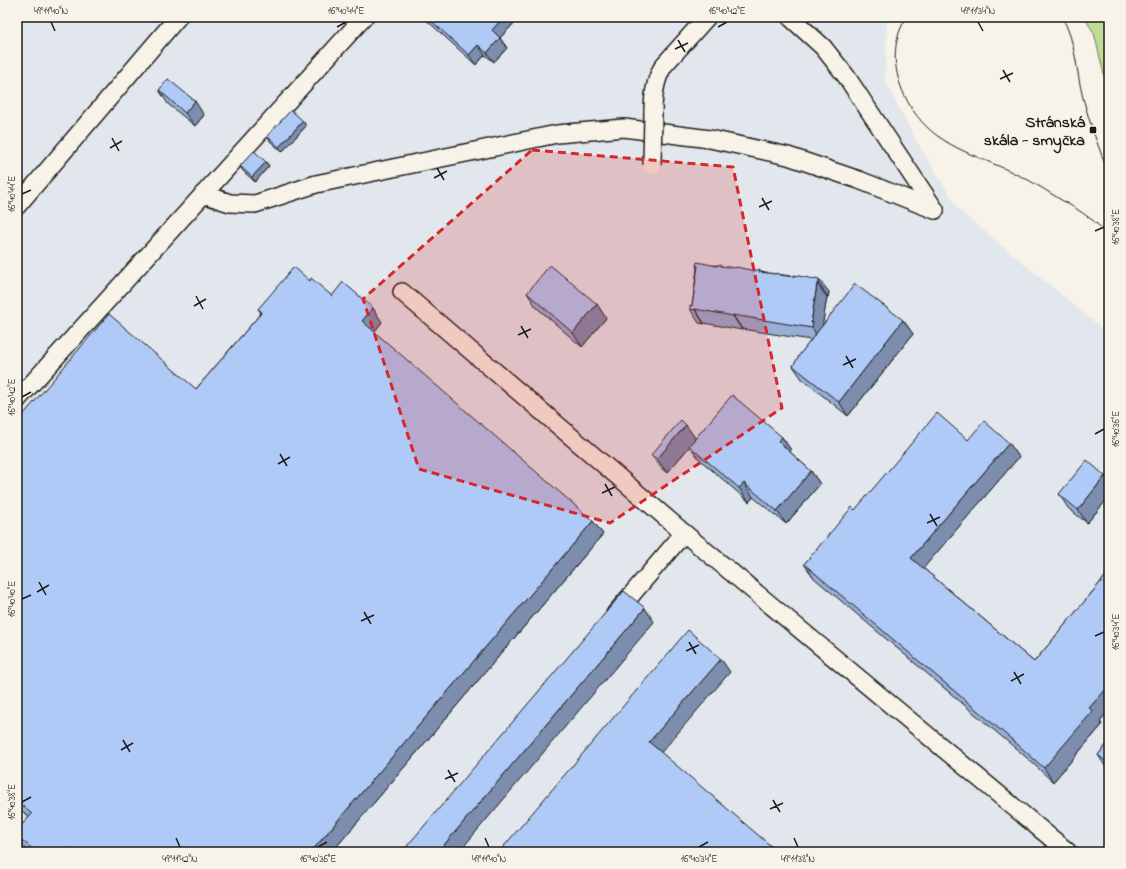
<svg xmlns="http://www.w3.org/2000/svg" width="1126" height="869" viewBox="0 0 1126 869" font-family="'Indie Flower',sans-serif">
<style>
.built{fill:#e2e7ed}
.green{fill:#bedc94;stroke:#6d7c58}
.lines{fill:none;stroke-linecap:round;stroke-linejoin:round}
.service-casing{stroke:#1c1c1c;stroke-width:20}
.service{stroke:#f7f3e8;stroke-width:17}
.tram{stroke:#1c1c1c;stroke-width:1}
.service-bridge-casing{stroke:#1c1c1c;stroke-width:20;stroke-linecap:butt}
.service-bridge{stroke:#f7f3e8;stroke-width:17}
.wall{fill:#97aed5;stroke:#1c1c1c}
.shaded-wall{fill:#7b8dae;stroke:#1c1c1c}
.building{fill:#b0caf8;stroke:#1c1c1c}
.marked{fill:#d62828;fill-opacity:0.2;stroke:#d62828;stroke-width:3;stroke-dasharray:8 5;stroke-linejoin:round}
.ticks{fill:none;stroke:#1c1c1c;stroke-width:1.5}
.poi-dot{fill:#1c1c1c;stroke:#f7f3e8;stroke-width:1.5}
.labels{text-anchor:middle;stroke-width:4;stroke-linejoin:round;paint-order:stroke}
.poi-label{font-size:16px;font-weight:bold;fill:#1c1c1c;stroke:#f7f3e8;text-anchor:end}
.neatline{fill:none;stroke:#1c1c1c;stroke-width:1.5}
.ticks-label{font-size:10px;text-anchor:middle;fill:#1c1c1c}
</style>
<rect width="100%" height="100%" fill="#f7f3e8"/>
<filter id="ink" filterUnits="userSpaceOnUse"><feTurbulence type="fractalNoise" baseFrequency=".025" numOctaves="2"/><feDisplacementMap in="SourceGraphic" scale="8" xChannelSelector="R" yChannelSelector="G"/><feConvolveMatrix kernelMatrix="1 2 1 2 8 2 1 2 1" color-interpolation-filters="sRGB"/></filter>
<g filter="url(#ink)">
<!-- built -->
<polygon class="built" points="17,17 892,17 887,23 885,81 916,140 959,210 1109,334 1109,852 17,852"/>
<!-- green -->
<polygon class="green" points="1084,17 1109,17 1109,95 1094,33"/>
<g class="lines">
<!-- service casing -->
<g class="service-casing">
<g id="service">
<polyline points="790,17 823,47 846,76 935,210"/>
<path d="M653,112C653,95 655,79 664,65L707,17"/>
<polyline points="203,194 230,203 255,204 316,184 557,134 624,128 710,139 788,156 859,180 935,210"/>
<polyline points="17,206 178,17"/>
<polyline points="402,292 684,533 1068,852"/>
<polyline points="17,400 364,17"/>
<polyline points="615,614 684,533"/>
</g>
</g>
<!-- service -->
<use href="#service" class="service"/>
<!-- tram -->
<g class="tram">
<path d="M907,17C880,56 903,112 939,137C961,153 993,162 1018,175C1034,182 1048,192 1063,201C1071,206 1081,211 1088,217C1096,222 1102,229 1109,235"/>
<path d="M1062,17C1076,41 1076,71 1083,98C1090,124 1099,149 1109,174"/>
</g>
<!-- service-bridge casing -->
<g class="service-bridge-casing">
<polyline id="service-bridge" points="652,165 653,112"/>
</g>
<!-- service-bridge -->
<use href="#service-bridge" class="service-bridge"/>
</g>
<!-- wall -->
<g class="wall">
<polygon points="423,17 516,17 518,19 500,38 507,48 494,62 485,55 476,65"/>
<polygon points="159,90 204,115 195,126 168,104"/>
<polygon points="303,121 306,126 282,152 270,141 267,136"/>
<polygon points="266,162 269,166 255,182 243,171 240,166"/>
<polygon points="721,265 722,267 814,279 829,292 828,297 827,297 822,325 903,320 913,334 848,416 802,379 793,366 811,340 742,329 742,330 704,323 704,324 699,323 690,309 692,306 697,268 696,266"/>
<polygon points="310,281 332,296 382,322 374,332 603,534 332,852 29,852 23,847 17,838 17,830 29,817 17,807 17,422 196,389 261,313 258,309"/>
<polygon points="527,293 606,318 582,347 536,307"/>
<polygon points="782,437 791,450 790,452 811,471 820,484 786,524 753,497 749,502 699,459 690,446 667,473 661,468 651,455 696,438"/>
<polygon points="1009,443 1019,457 923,568 1034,662 1109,572 1109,710 1100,721 1102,725 1053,782 1027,758 814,578 804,564 855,510"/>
<polygon points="1105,476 1109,481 1109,497 1087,523 1068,508 1059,494"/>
<polygon points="1109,742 1109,770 1107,769 1098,755"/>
</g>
<!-- shaded-wall -->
<g class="shaded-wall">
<polygon points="504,17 516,17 518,19 498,40 492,30"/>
<polygon points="500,38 507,48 494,62 487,53"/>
<polygon points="478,45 485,55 476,65 469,55"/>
<polygon points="195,101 204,115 195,126 185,113"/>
<polygon points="303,121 306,126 282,152 279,147"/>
<polygon points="266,162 269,166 255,182 252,177"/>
<polygon points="819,279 829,292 828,297 819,284"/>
<polygon points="817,284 827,297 821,335 822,342 812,328 811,323"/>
<polygon points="597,304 606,318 582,347 573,333"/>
<polygon points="373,308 382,322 372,335 362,321"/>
<polygon points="695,309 704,323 704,324 695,310"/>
<polygon points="733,315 742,329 742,330 733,316"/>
<polygon points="903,320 913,334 848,416 839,402"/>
<polygon points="686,425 696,439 667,473 657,459"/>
<polygon points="782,437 791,450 787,455 778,441"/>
<polygon points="1009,443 1019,457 921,571 911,558"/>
<polygon points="811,471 820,484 786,524 777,511"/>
<polygon points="1105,476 1109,481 1109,497 1087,523 1078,510"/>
<polygon points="744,483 753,497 749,502 739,488"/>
<polygon points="593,521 603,534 332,852 311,852"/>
<polygon points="645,608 654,622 459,852 438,852"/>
<polygon points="721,659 730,672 659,755 649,742"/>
<polygon points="1109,686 1109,710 1100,721 1102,725 1053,782 1044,768 1089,708"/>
<polygon points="71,848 74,852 67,852"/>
</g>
<!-- building -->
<g class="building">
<polygon points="427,17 504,17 492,30 500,38 487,53 478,45 469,55"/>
<polygon points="168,79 195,101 185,113 159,90"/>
<polygon points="291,110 303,121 279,147 267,136"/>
<polygon points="254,151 266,162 252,177 240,166"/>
<polygon points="697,262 717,266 717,265 721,265 721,266 735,268 736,267 755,271 755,270 760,270 759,272 776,274 776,273 780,275 794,277 794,275 814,279 815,278 819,279 819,284 817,284 811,323 813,323 812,328 733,315 733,316 695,309 695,310 690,309 690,305 692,306 698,266 696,266"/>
<polygon points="550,265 597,304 573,333 527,293"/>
<polygon points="294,267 310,281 311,278 332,296 343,282 373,308 362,321 593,521 311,852 76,852 71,848 67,852 36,852 17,836 17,830 32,814 17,801 17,422 109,314 196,389 262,312 258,309"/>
<polygon points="855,284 903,320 839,402 793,366 800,354"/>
<polygon points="732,395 782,437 778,441 811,471 777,511 744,483 739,488 689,446"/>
<polygon points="937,413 968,440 984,421 1009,443 911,558 1034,662 1109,572 1109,686 1089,708 1093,711 1044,768 1017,744 804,564 852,507 855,510"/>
<polygon points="681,420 686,425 657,459 651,455"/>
<polygon points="1087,460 1105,476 1078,510 1059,494"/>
<polygon points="624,591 645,608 438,852 402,852"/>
<polygon points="688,630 721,659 649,742 778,852 499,852"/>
<polygon points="1109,742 1109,764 1098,755"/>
</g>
</g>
<!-- marked area -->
<path class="marked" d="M532,150L733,167L782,408L610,523L419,469L363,299Z"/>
<!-- ticks -->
<path class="ticks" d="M51,22L55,31M978,22L983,31M337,27L346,22M718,27L727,22M678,40L685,52M675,49L688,43M1003,70L1010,82M1000,79L1013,73M112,138L119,151M110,148L122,141M437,168L444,180M434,178L447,171M22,194L31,190M762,198L769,210M759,207L772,201M1095,231L1104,227M196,296L203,309M194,306L206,299M521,326L528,338M518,335L531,329M846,356L853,368M843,365L856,359M22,397L31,392M1095,434L1104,429M280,454L287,466M278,464L290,457M605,484L612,496M602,493L615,487M930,514L937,526M927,523L940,517M39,582L46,595M37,592L49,585M22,599L31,595M364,612L371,624M361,621L374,615M1095,636L1104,632M689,642L696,654M686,651L699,645M1014,672L1021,684M1011,681L1024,674M123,740L130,752M121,750L133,743M448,770L455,782M445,779L458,773M773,800L780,812M22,802L31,797M770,809L783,803M176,838L180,847M485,838L489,847M794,838L798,847M318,847L327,842M699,847L708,842"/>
<!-- markers -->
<rect class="poi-dot" x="1089" y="126" width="8" height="8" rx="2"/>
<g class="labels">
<!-- poi labels -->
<g class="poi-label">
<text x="1085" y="127">Stránská<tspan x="1085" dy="18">skála - smyčka</tspan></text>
</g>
</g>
<!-- margin -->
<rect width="1126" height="869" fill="none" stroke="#f7f3e8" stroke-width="44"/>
<rect x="22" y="22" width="1082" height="825" class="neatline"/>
<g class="ticks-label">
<text x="51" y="14">49°11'40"N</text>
<text x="346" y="14">16°40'44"E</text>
<text x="727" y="14">16°40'42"E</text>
<text x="978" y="14">49°11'34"N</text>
<text transform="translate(11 194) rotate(-90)" y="4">16°40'44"E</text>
<text transform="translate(1115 227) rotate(-90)" y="4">16°40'38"E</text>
<text transform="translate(11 397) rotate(-90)" y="4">16°40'42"E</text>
<text transform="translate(1115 429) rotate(-90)" y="4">16°40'36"E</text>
<text transform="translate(11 599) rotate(-90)" y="4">16°40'40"E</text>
<text transform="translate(1115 632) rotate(-90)" y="4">16°40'34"E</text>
<text transform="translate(11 802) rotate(-90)" y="4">16°40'38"E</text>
<text x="180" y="862">49°11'42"N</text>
<text x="318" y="862">16°40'36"E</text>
<text x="489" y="862">49°11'40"N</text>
<text x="699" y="862">16°40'34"E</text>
<text x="798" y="862">49°11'38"N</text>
</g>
</svg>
